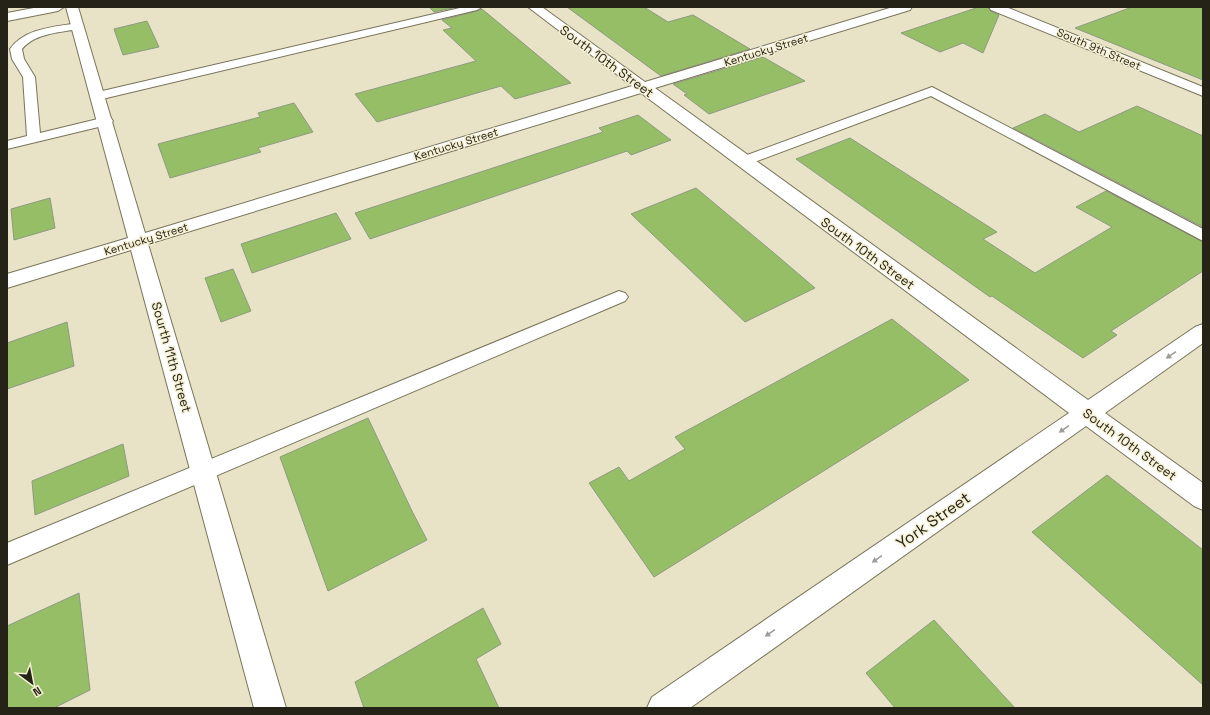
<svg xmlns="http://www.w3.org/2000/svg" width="1210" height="715" viewBox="0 0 1210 715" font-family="'Space Grotesk',sans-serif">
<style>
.building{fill:#96be66;stroke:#8e9a82}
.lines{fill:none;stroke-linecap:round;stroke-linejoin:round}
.lane-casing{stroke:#78745a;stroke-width:2}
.street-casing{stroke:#78745a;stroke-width:2}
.secondary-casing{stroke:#78745a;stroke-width:2}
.lane{fill:#fff;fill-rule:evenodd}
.street{fill:#fff;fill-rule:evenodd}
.secondary{fill:#fff;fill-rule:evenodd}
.oneway{fill:#9d9c97}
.labels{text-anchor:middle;stroke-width:3;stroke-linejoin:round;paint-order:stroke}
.far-street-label{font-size:11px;fill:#252318;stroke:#f5f0d3}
.street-label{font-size:13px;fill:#252318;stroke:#f5f0d3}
.near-street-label{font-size:16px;fill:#252318;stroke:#f5f0d3}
</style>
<rect width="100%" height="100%" fill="#e8e3c6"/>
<!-- building -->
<g class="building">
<polygon points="429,7 457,7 434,12"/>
<polygon points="567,7 644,7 668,22 693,15 750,49 661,76"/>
<polygon points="979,7 988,7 990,11 999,15 983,53 963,43 940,52 901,33"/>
<polygon points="1132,7 1203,7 1203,80 1075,28"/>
<polygon points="482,9 571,83 515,99 501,86 377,122 355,94 476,61 443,30 452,28 442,20 477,11"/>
<polygon points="147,21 159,47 123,55 114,29"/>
<polygon points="763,57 805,81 709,114 684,95 687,94 673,84"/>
<polygon points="294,103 313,132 258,148 261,152 170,178 158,144 260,117 258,113"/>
<polygon points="1137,106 1203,136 1203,227 1013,128 1045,114 1079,132"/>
<polygon points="638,115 671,140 631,155 627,151 370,239 355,213 603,132 599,128"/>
<polygon points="850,138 997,232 983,239 1035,273 1112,227 1076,207 1106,191 1203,242 1203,271 1111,331 1117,335 1083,358 992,296 990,297 796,159"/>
<polygon points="696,188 774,253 815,288 745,322 631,214"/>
<polygon points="50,198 55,228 14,240 11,209"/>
<polygon points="336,213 351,239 252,273 241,244"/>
<polygon points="233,269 251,311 221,322 205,278"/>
<polygon points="892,319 969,380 654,577 589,483 619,467 629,481 685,449 675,437"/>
<polygon points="67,322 74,366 7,389 7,343"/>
<polygon points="368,418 412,511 427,540 328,591 280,457"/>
<polygon points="123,444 129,476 35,515 32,481"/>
<polygon points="1107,475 1203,550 1203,685 1032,532"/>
<polygon points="79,593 90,690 54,708 7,708 7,626"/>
<polygon points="483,608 501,644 476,659 499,708 364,708 355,682"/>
<polygon points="934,620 1015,708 895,708 866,673"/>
</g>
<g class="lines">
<!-- lane casing -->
<g class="lane-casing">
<g id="lane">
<polygon points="464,7 482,7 477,10 98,100 92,96 98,92"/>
<path d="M78,23L82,24L83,26L82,28C62,33 36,32 22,49L24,59L35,77L40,133L106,117L111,118L113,121L111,124L7,149V141L27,136L23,77L12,59L10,49C25,28 54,27 78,23Z"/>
<polygon points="932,87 1203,229 1203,241 931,96 749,164 739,164 737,161 739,158"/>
<polygon points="619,291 625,293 628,297 625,301 7,565 7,543"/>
</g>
</g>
<!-- street casing -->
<g class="street-casing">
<g id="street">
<polygon points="66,7 78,7 145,233 632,86 528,7 542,7 645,82 893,7 912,7 910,10 655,88 1088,400 1195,327 1203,324 1203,343 1105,413 1203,483 1203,510 1194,506 1086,426 690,708 647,708 652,697 1069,413 641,93 148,244 286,708 254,708 131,250 7,288 7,274 128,238"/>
<polygon points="989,7 1006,7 1203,87 1203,96 991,10"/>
</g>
</g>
<!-- secondary casing -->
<g class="secondary-casing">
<polygon id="secondary" points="39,7 64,7 58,11 7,21 7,13"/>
</g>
<!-- lane -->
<use href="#lane" class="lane"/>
<!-- street -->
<use href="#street" class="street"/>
<!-- secondary -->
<use href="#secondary" class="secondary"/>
</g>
<!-- one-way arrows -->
<defs><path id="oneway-solid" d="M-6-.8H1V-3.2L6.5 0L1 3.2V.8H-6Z"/></defs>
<g class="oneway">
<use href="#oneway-solid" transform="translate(1171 355) rotate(145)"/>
<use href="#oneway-solid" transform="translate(1064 429) rotate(145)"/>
<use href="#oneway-solid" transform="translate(877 559) rotate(145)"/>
<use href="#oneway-solid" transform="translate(770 633) rotate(145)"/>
</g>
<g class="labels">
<!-- far-street labels -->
<g class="far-street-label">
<text transform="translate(1099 49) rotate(23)" y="4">South 9th Street</text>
<text transform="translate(766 50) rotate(-17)" y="4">Kentucky Street</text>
<text transform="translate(456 144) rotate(-17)" y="4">Kentucky Street</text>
<text transform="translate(146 239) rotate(-17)" y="4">Kentucky Street</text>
</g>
<!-- street labels -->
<g class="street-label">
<text transform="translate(607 61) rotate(36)" y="5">South 10th Street</text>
<text transform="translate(868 253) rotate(36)" y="5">South 10th Street</text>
<text transform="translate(172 357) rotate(74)" y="5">Sourth 11th Street</text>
<text transform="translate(1130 444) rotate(36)" y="5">South 10th Street</text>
</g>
<!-- near-street labels -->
<g class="near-street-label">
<text transform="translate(933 520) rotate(-35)" y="6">York Street</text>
</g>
</g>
<!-- border -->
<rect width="1210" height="715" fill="none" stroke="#252318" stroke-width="16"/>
<!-- north arrow -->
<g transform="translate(32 683) rotate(148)" stroke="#f5f0d3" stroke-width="3" paint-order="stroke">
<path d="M0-3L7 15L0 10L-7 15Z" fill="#252318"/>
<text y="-6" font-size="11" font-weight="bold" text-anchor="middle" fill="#252318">N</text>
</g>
</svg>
